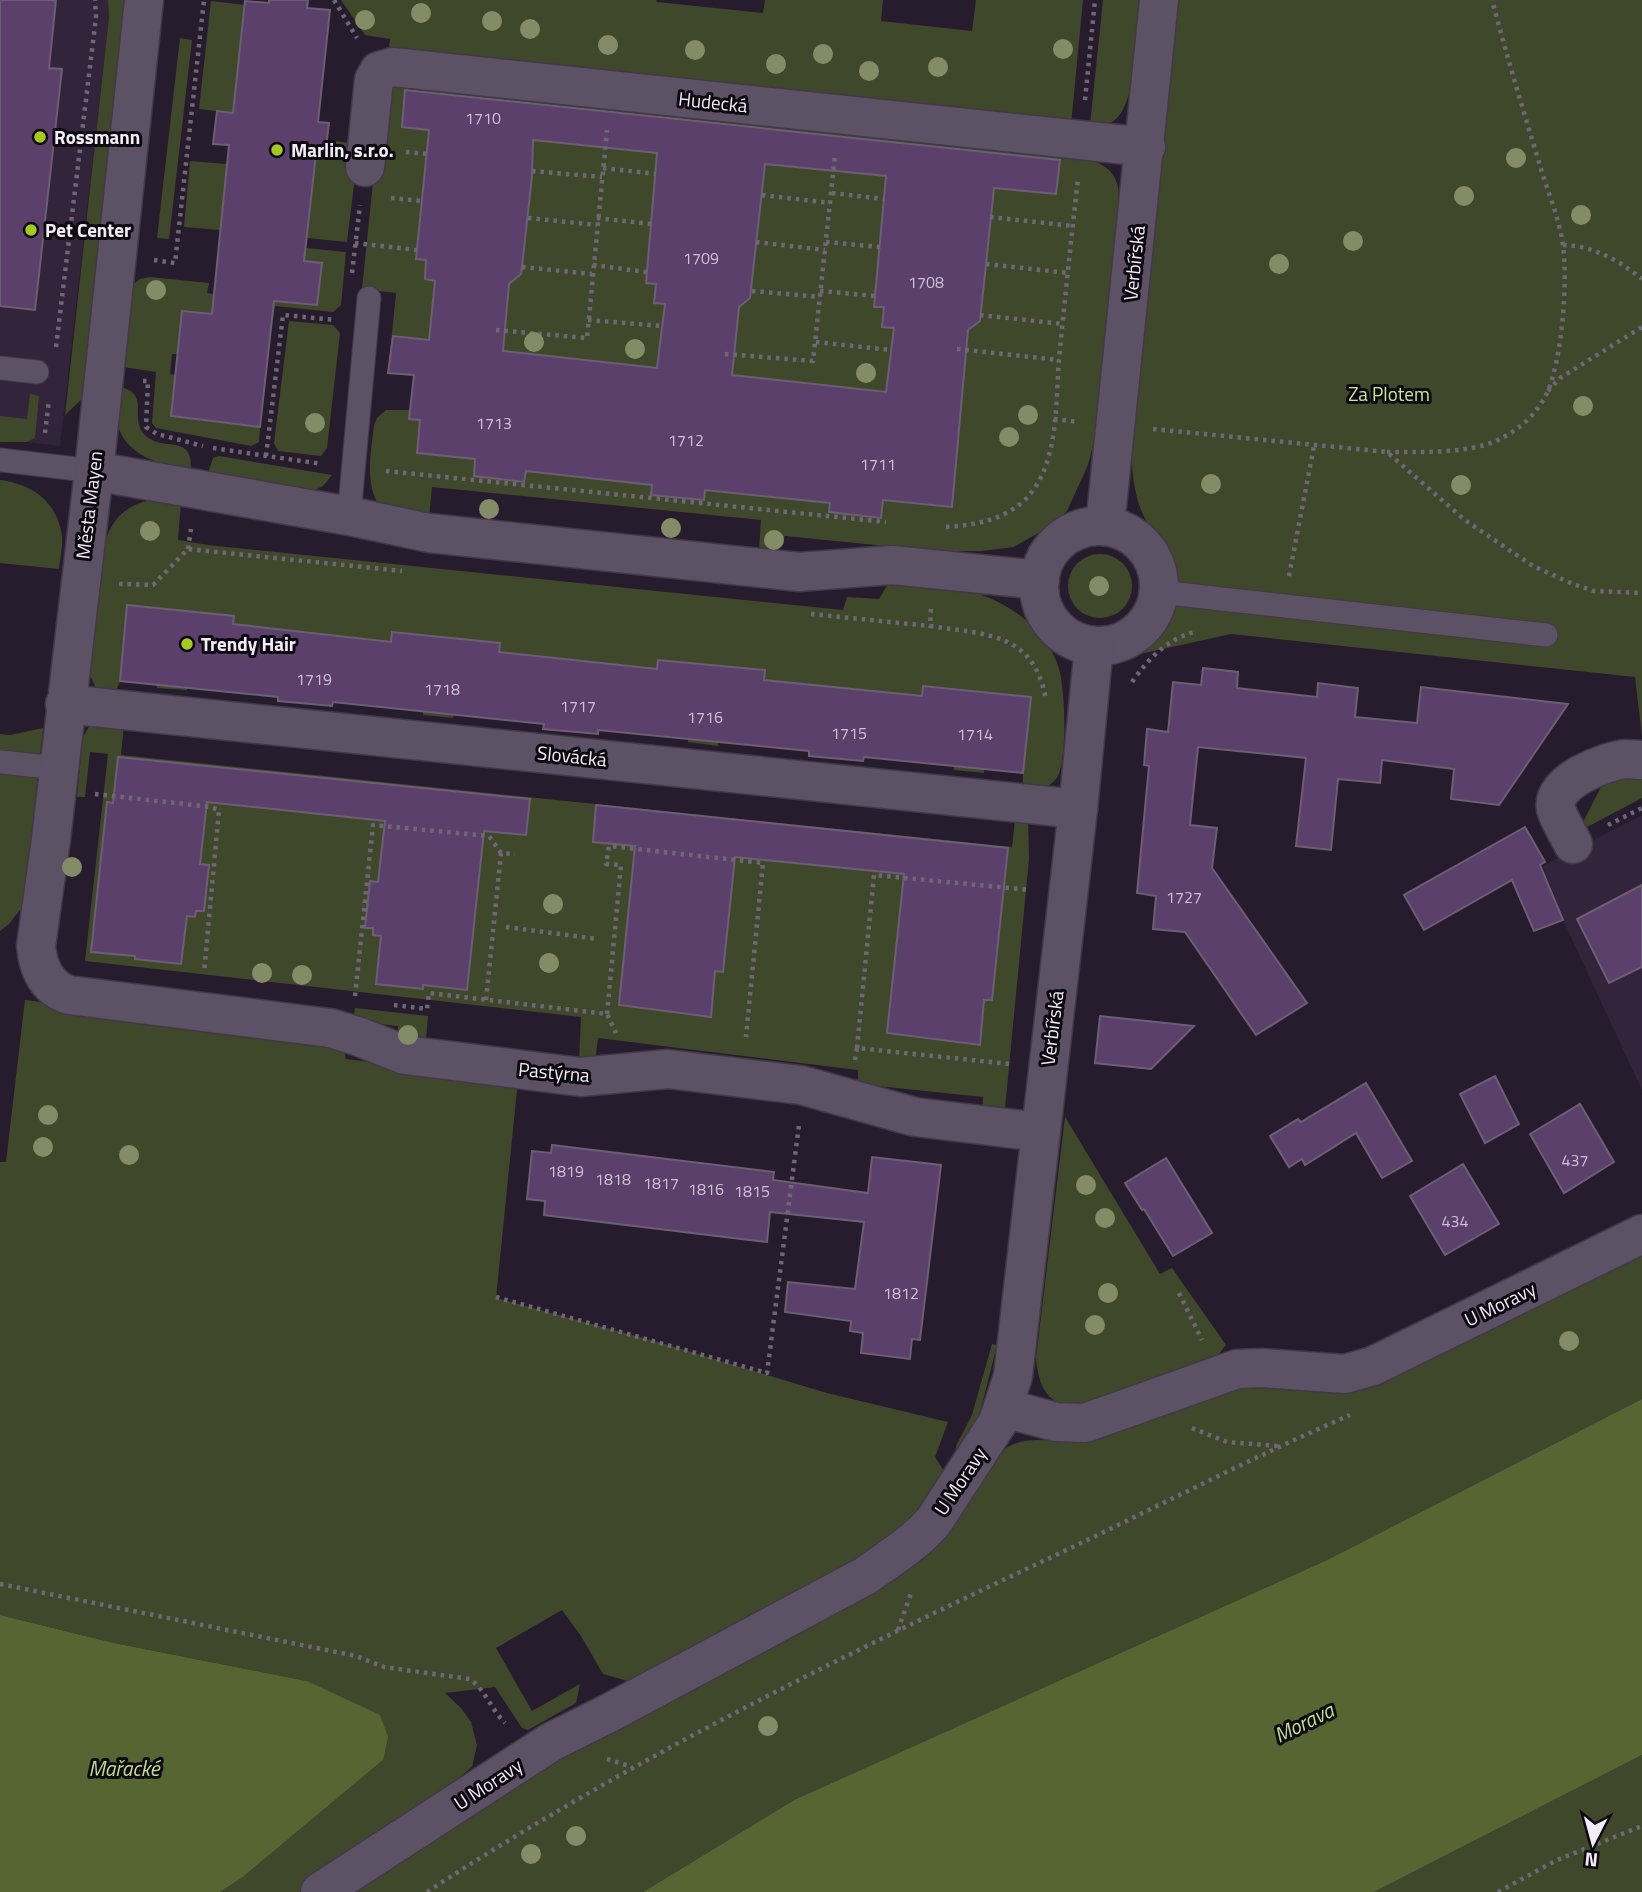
<svg xmlns="http://www.w3.org/2000/svg" width="1642" height="1892" viewBox="0 0 1642 1892" font-family="'Titillium Web',sans-serif">
<style>
.built{fill:#32243b}
.green{fill:#40482b}
.water{fill:#576533}
.building{fill:#5a406a;stroke:#6c5f74;stroke-width:2;fill-rule:evenodd}
.lines{fill:none;stroke-linecap:round;stroke-linejoin:round}
.service-casing{stroke:#423947;stroke-width:25}
.minor-casing{stroke:#423947;stroke-width:41}
.path{stroke:#706776;stroke-width:4.5;stroke-dasharray:3.5 5;stroke-linecap:butt}
.service{stroke:#5d5165;stroke-width:23}
.minor{stroke:#5d5165;stroke-width:38}
.tree{fill:#838b67}
.poi-dot{fill:#a5c823;stroke:#0d0910;stroke-width:2.5}
.labels{text-anchor:middle;stroke-width:6;stroke-linejoin:round;paint-order:stroke}
.number-label{font-size:16px;fill:#cec2d5}
.street-label{font-size:19px;fill:#f4edf9;stroke:#0d0910}
.poi-label{font-size:19px;font-weight:bold;fill:#f4edf9;stroke:#0d0910;text-anchor:start}
.park-label{font-size:19px;fill:#cee596;stroke:#0d0910}
.water-label{font-size:21px;font-style:italic;fill:#c6dd8f;stroke:#0d0910}
</style>
<rect width="100%" height="100%" fill="#271c2d"/>
<!-- built -->
<g class="built">
<polygon points="0,0 111,0 60,446 0,439"/>
<polygon points="1642,815 1642,1090 1563,920 1543,866"/>
</g>
<!-- green -->
<g class="green">
<polygon points="108,0 125,0 83,398 65,415 109,17"/>
<path d="M341,0H656L657,2L763,13L765,0H883L881,21L972,31L976,0H1083L1068,156C1094,160 1118,164 1119,196L1094,441L1088,465L1067,511L1047,528L1014,547L981,551H937L785,536L776,552L759,550L761,520L432,487L429,518L380,507C364,482 371,453 374,425L377,418L386,410H410L414,376L388,373L396,293L362,289L378,134L390,39L365,35Z"/>
<path d="M1103,0H1140C1137,29 1138,107 1112,122C1106,126 1097,125 1090,125Z"/>
<path d="M1178,0H1642V736L1635,677L1231,634L1140,654C1164,626 1186,590 1166,552C1158,537 1147,525 1141,510C1133,489 1132,468 1131,446Z"/>
<polygon points="211,1 245,5 233,113 199,109"/>
<polygon points="180,38 192,40 169,239 157,238"/>
<polygon points="334,141 359,144 347,242 307,238 316,154 333,156"/>
<polygon points="190,161 227,164 220,230 184,227"/>
<polygon points="306,248 346,252 341,305 333,312 275,306 273,320 182,311 177,354 172,354 170,374 176,375 171,416 260,427 259,442 251,446 156,428 152,423 156,372 123,367 131,286 140,279 150,277 209,283 207,293 214,294 317,305 322,263 304,261"/>
<polygon points="289,321 333,325 340,333 327,448 321,456 278,451 274,443"/>
<path d="M119,387C152,393 128,418 145,435C163,453 193,432 191,470C162,465 122,456 117,420C116,409 118,397 119,387Z"/>
<polygon points="30,394 39,396 35,438 26,442 0,442 0,416 27,419"/>
<polygon points="219,456 332,475 323,486 312,491 208,473 213,458"/>
<path d="M0,480C32,484 57,501 62,536C63,546 60,559 59,569L0,563Z"/>
<path d="M156,499L181,502L178,540L208,545L843,610L847,597L879,599L888,584C905,579 924,584 942,586C977,590 1013,604 1037,631C1047,642 1057,658 1060,673C1065,692 1068,764 1056,779C1048,789 1038,788 1027,789L1023,784V773L984,769V773L954,770V766L915,762L916,757L864,752L863,761L809,756L810,747L718,742V746L688,742V739L650,735L599,725L598,734L543,729L544,719L454,714L453,718L423,715V711L333,697L332,706L278,701L279,692L187,687V690L157,688V685L120,681L115,693L96,688L89,673L101,551C112,520 122,505 156,499Z"/>
<circle cx="1100" cy="586" r="32"/>
<polygon points="104,723 124,725 121,755 1012,847 1015,820 1028,817 1029,859 1004,1119 982,1116 983,1097 858,1084 858,1070 598,1038 595,1063 579,1062 581,1017 85,961 108,754 90,752 85,797 77,797 83,737 89,727"/>
<polygon points="43,728 24,905 9,924 0,931 0,734 10,735"/>
<polygon points="1620,776 1642,779 1642,798 1587,827 1583,822 1601,787"/>
<polygon points="25,1000 327,1037 343,1044 346,1059 518,1080 496,1298 658,1342 827,1393 948,1422 935,1457 945,1473 905,1529 808,1593 759,1610 694,1645 642,1681 628,1681 603,1674 581,1636 562,1610 496,1648 532,1711 580,1684 576,1703 528,1730 522,1728 495,1687 445,1693 461,1708 471,1722 477,1745 472,1767 403,1824 301,1892 220,1892 243,1877 383,1760 307,1681 114,1643 0,1615 0,1162 6,1162"/>
<polygon points="355,1008 428,1016 426,1040 398,1035 398,1026 353,1021"/>
<path d="M1065,1117L1160,1274L1172,1268L1226,1345L1218,1355L1205,1361C1183,1370 1161,1378 1139,1387C1095,1404 1041,1429 1036,1358Z"/>
<path d="M1642,1245V1399L1327,1560L794,1800L643,1892H335L494,1793L911,1563L1005,1449C1031,1431 1059,1447 1087,1440L1224,1387L1319,1382Z"/>
<polygon points="992,1344 997,1345 979,1416 956,1453 956,1446 972,1415"/>
<polygon points="1642,1755 1642,1892 1374,1892"/>
</g>
<!-- water -->
<g class="water">
<polygon points="1642,1399 1642,1755 1374,1892 643,1892 794,1800 1327,1560"/>
<polygon points="0,1615 114,1643 307,1681 380,1715 388,1737 383,1760 243,1877 220,1892 0,1892"/>
</g>
<!-- building -->
<g class="building">
<polygon points="0,0 56,0 49,68 62,69 35,310 0,306"/>
<polygon points="269,0 308,0 307,8 330,10 318,122 329,123 325,155 316,154 304,261 322,263 317,305 274,301 260,427 171,416 182,311 212,314 229,145 213,144 217,111 233,113 245,1 269,3"/>
<path d="M405,90L1060,160L1056,194L994,188L980,321L968,330L952,507L883,500L881,518L829,512L830,503L705,490L704,500L651,495L652,485L526,471L524,482L474,476L475,459L417,453L420,420L409,419L414,375L388,373L393,336L429,340L435,281L425,279L426,260L416,259L429,130L402,127ZM533,140L657,153L646,283L656,284L654,303L665,304L657,368L503,351L509,284L521,274L522,267L532,176ZM765,164L886,176L874,307H884L882,327L894,328L886,392L732,375L739,307L750,298Z"/>
<polygon points="127,605 234,616 233,624 391,642 392,632 500,643 499,652 657,669 658,660 765,670 764,680 922,696 923,686 1031,697 1023,773 864,757 863,761 809,756 809,751 598,730 598,734 543,729 544,724 333,702 332,706 278,701 278,697 120,681"/>
<polygon points="1203,668 1238,672 1237,688 1317,697 1318,683 1358,688 1355,717 1417,723 1421,687 1568,704 1499,805 1451,799 1454,769 1382,760 1380,783 1338,779 1331,850 1296,846 1306,758 1198,747 1190,825 1217,828 1212,868 1307,1003 1256,1035 1185,932 1153,929 1156,896 1137,893 1149,766 1144,765 1147,729 1168,732 1173,682 1201,685"/>
<polygon points="118,757 530,799 526,835 484,831 467,990 423,985 423,989 376,984 381,936 373,935 373,928 365,928 370,881 378,882 385,821 207,802 200,864 209,865 204,911 196,911 195,917 187,916 181,964 135,959 135,956 91,952 107,802 113,803"/>
<polygon points="596,805 1008,848 992,1000 984,1000 980,1045 887,1033 904,874 735,857 723,972 715,971 711,1017 619,1005 635,846 593,842"/>
<polygon points="1525,827 1545,862 1540,865 1563,920 1534,931 1512,880 1424,930 1404,895"/>
<polygon points="1642,885 1642,967 1609,983 1577,919"/>
<polygon points="1100,1016 1194,1026 1151,1069 1095,1063"/>
<polygon points="1495,1076 1519,1124 1485,1143 1460,1094"/>
<polygon points="1366,1083 1412,1161 1382,1178 1356,1133 1305,1165 1302,1159 1289,1167 1270,1136 1298,1119 1301,1122"/>
<polygon points="1580,1104 1614,1162 1564,1193 1530,1134"/>
<polygon points="552,1145 774,1172 773,1180 868,1193 872,1157 941,1165 920,1340 912,1339 910,1359 861,1353 863,1333 850,1331 851,1321 785,1312 788,1282 855,1289 864,1222 770,1212 767,1242 544,1215 545,1201 527,1199 532,1151 551,1153"/>
<polygon points="1166,1158 1212,1233 1173,1256 1144,1209 1142,1210 1125,1183"/>
<polygon points="1463,1164 1499,1224 1445,1255 1410,1196"/>
</g>
<g class="lines">
<!-- service casing -->
<g class="service-casing">
<g id="service">
<polyline points="0,368 37,372"/>
<polyline points="0,460 94,471"/>
<polyline points="349,516 369,298"/>
<polyline points="1159,592 1546,635"/>
<polyline points="0,762 59,768"/>
</g>
</g>
<!-- minor casing -->
<g class="minor-casing">
<g id="minor">
<path d="M144,0L94,471L51,839L36,946C38,969 47,988 69,995L330,1028L357,1036L405,1055L580,1077L668,1069L801,1085L915,1117L1040,1132"/>
<polyline points="365,167 374,80 379,71 393,67 1146,147"/>
<polyline points="94,471 349,516 429,533 799,572 892,565 1040,580"/>
<polyline points="1105,526 1159,0"/>
<circle cx="1099" cy="586" r="60"/>
<polyline points="65,704 1078,809"/>
<path d="M1573,844C1568,833 1559,820 1556,809C1550,782 1605,761 1626,759C1631,759 1637,760 1642,760"/>
<polyline points="1004,1408 1056,1422 1085,1423 1237,1369 1262,1368 1345,1374 1373,1366 1642,1234"/>
<path d="M320,1892L551,1742L611,1712L865,1576C889,1559 915,1543 934,1521L998,1422L1013,1376L1078,809L1094,646"/>
</g>
</g>
<!-- path -->
<g class="path">
<polyline points="334,0 357,38"/>
<polyline points="1085,100 1095,0"/>
<polyline points="406,152 427,154"/>
<polyline points="603,168 656,174"/>
<polyline points="532,171 602,177"/>
<polyline points="832,193 884,199"/>
<polyline points="762,195 830,203"/>
<polyline points="391,198 422,201"/>
<polyline points="990,217 1073,226"/>
<polyline points="528,218 597,225"/>
<polyline points="597,218 651,224"/>
<polyline points="756,242 825,250"/>
<polyline points="826,242 880,247"/>
<polyline points="355,243 417,250"/>
<path d="M1563,245C1594,246 1618,260 1642,279"/>
<polyline points="154,260 175,263 204,0"/>
<polyline points="986,264 1068,273"/>
<polyline points="593,265 646,272"/>
<polyline points="522,267 592,274"/>
<polyline points="352,273 360,205"/>
<polyline points="752,291 820,297"/>
<polyline points="820,291 875,296"/>
<polyline points="980,315 1063,324"/>
<polyline points="588,320 662,326"/>
<polyline points="496,330 587,338 607,130"/>
<polyline points="816,342 891,350"/>
<polyline points="56,347 96,17 95,0"/>
<polyline points="957,349 1059,360"/>
<polyline points="725,354 813,361 835,155"/>
<polyline points="143,381 148,381 146,427 157,434 203,446"/>
<polyline points="1548,391 1560,378 1642,327"/>
<polyline points="1054,419 1078,422"/>
<polyline points="1153,429 1387,452 1466,521 1533,566 1573,584 1594,591 1642,593"/>
<polyline points="45,433 49,400"/>
<polyline points="213,448 322,464"/>
<path d="M1387,452C1420,452 1468,454 1498,440C1519,430 1537,414 1547,393C1562,360 1568,281 1563,246C1560,220 1548,193 1541,169C1524,113 1507,57 1492,0"/>
<polyline points="266,456 283,315 336,320"/>
<polyline points="386,471 886,522"/>
<path d="M946,527C984,525 1022,515 1040,479C1058,444 1056,397 1059,359C1065,299 1071,239 1078,179"/>
<polyline points="188,549 191,529"/>
<polyline points="1289,576 1314,446"/>
<polyline points="119,584 153,585 188,549 402,571"/>
<path d="M931,609L930,626C987,635 1034,632 1046,700"/>
<polyline points="811,614 930,626"/>
<path d="M1132,682C1150,657 1167,639 1197,631"/>
<polyline points="95,794 211,807 219,810 204,973"/>
<polyline points="1608,825 1642,808"/>
<polyline points="506,927 598,939"/>
<polyline points="355,996 373,825 489,836 501,853"/>
<polyline points="486,1000 501,853 515,854"/>
<polyline points="394,1005 427,1009 429,993 607,1014 616,1033"/>
<polyline points="607,1014 621,865 606,864 609,846 763,863 746,1037"/>
<polyline points="857,1048 874,875 1030,890"/>
<polyline points="855,1060 857,1048 1010,1064"/>
<polyline points="1179,1293 1202,1340"/>
<polyline points="496,1297 767,1373 799,1125"/>
<polyline points="1192,1428 1227,1442 1279,1446"/>
<path d="M0,1584L356,1656L384,1667L470,1679C486,1691 491,1709 505,1723"/>
<polyline points="898,1630 911,1593"/>
<polyline points="607,1759 632,1767"/>
<path d="M427,1892C627,1761 842,1656 1058,1554C1155,1508 1251,1458 1350,1415"/>
<polyline points="1498,1892 1557,1860 1642,1826"/>
</g>
<!-- service -->
<use href="#service" class="service"/>
<!-- minor -->
<use href="#minor" class="minor"/>
</g>
<!-- trees -->
<g class="tree">
<circle cx="421" cy="13" r="10"/>
<circle cx="365" cy="20" r="10"/>
<circle cx="492" cy="21" r="10"/>
<circle cx="530" cy="29" r="10"/>
<circle cx="608" cy="45" r="10"/>
<circle cx="1063" cy="49" r="10"/>
<circle cx="695" cy="50" r="10"/>
<circle cx="823" cy="54" r="10"/>
<circle cx="776" cy="64" r="10"/>
<circle cx="938" cy="67" r="10"/>
<circle cx="869" cy="71" r="10"/>
<circle cx="1516" cy="158" r="10"/>
<circle cx="1464" cy="196" r="10"/>
<circle cx="1581" cy="215" r="10"/>
<circle cx="1353" cy="241" r="10"/>
<circle cx="1279" cy="264" r="10"/>
<circle cx="156" cy="290" r="10"/>
<circle cx="534" cy="342" r="10"/>
<circle cx="635" cy="349" r="10"/>
<circle cx="866" cy="373" r="10"/>
<circle cx="1583" cy="406" r="10"/>
<circle cx="1028" cy="415" r="10"/>
<circle cx="315" cy="423" r="10"/>
<circle cx="1009" cy="437" r="10"/>
<circle cx="1211" cy="484" r="10"/>
<circle cx="1461" cy="485" r="10"/>
<circle cx="489" cy="509" r="10"/>
<circle cx="671" cy="528" r="10"/>
<circle cx="150" cy="531" r="10"/>
<circle cx="774" cy="540" r="10"/>
<circle cx="1099" cy="586" r="10"/>
<circle cx="72" cy="867" r="10"/>
<circle cx="553" cy="904" r="10"/>
<circle cx="549" cy="963" r="10"/>
<circle cx="262" cy="973" r="10"/>
<circle cx="302" cy="975" r="10"/>
<circle cx="408" cy="1035" r="10"/>
<circle cx="48" cy="1115" r="10"/>
<circle cx="43" cy="1147" r="10"/>
<circle cx="129" cy="1155" r="10"/>
<circle cx="1086" cy="1185" r="10"/>
<circle cx="1105" cy="1218" r="10"/>
<circle cx="1108" cy="1293" r="10"/>
<circle cx="1095" cy="1325" r="10"/>
<circle cx="1569" cy="1341" r="10"/>
<circle cx="768" cy="1726" r="10"/>
<circle cx="576" cy="1836" r="10"/>
<circle cx="531" cy="1854" r="10"/>
</g>
<!-- markers -->
<g class="poi-dot">
<circle cx="40" cy="137" r="7"/>
<circle cx="277" cy="150" r="7"/>
<circle cx="31" cy="230" r="7"/>
<circle cx="187" cy="644" r="7"/>
</g>
<g class="labels">
<!-- number labels -->
<g class="number-label">
<text x="483" y="124">1710</text>
<text x="701" y="264">1709</text>
<text x="926" y="288">1708</text>
<text x="494" y="429">1713</text>
<text x="686" y="446">1712</text>
<text x="878" y="470">1711</text>
<text x="314" y="685">1719</text>
<text x="442" y="695">1718</text>
<text x="578" y="712">1717</text>
<text x="705" y="723">1716</text>
<text x="849" y="739">1715</text>
<text x="975" y="740">1714</text>
<text x="1184" y="903">1727</text>
<text x="1575" y="1166">437</text>
<text x="566" y="1177">1819</text>
<text x="613" y="1185">1818</text>
<text x="661" y="1189">1817</text>
<text x="706" y="1195">1816</text>
<text x="752" y="1197">1815</text>
<text x="1455" y="1227">434</text>
<text x="901" y="1299">1812</text>
</g>
<!-- street labels -->
<g class="street-label">
<text transform="translate(713 102) rotate(6)" y="7">Hudecká</text>
<text transform="translate(1134 263) rotate(-84)" y="7">Verbířská</text>
<text transform="translate(89 505) rotate(-83)" y="7">Města Mayen</text>
<text transform="translate(572 756) rotate(6)" y="7">Slovácká</text>
<text transform="translate(1052 1028) rotate(-83)" y="7">Verbířská</text>
<text transform="translate(554 1072) rotate(5)" y="7">Pastýrna</text>
<text transform="translate(1500 1304) rotate(-26)" y="7">U Moravy</text>
<text transform="translate(960 1481) rotate(-56)" y="7">U Moravy</text>
<text transform="translate(488 1784) rotate(-33)" y="7">U Moravy</text>
</g>
<!-- poi labels -->
<g class="poi-label">
<text x="54" y="144">Rossmann</text>
<text x="291" y="157">Marlin, s.r.o.</text>
<text x="45" y="237">Pet Center</text>
<text x="201" y="651">Trendy Hair</text>
</g>
<!-- park labels -->
<g class="park-label">
<text x="1389" y="401">Za Plotem</text>
</g>
<!-- water labels -->
<g class="water-label">
<text transform="translate(1304 1723) rotate(-26)" y="7">Morava</text>
<text x="124" y="1776">Mařacké</text>
</g>
</g>
<!-- north arrow -->
<g transform="translate(1593 1843) rotate(186)" stroke="#0d0910" stroke-width="5" paint-order="stroke">
<path d="M0-5L12 26L0 18L-12 26Z" fill="#f4edf9"/>
<text y="-10" font-size="19" font-weight="bold" text-anchor="middle" fill="#f4edf9">N</text>
</g>
</svg>
